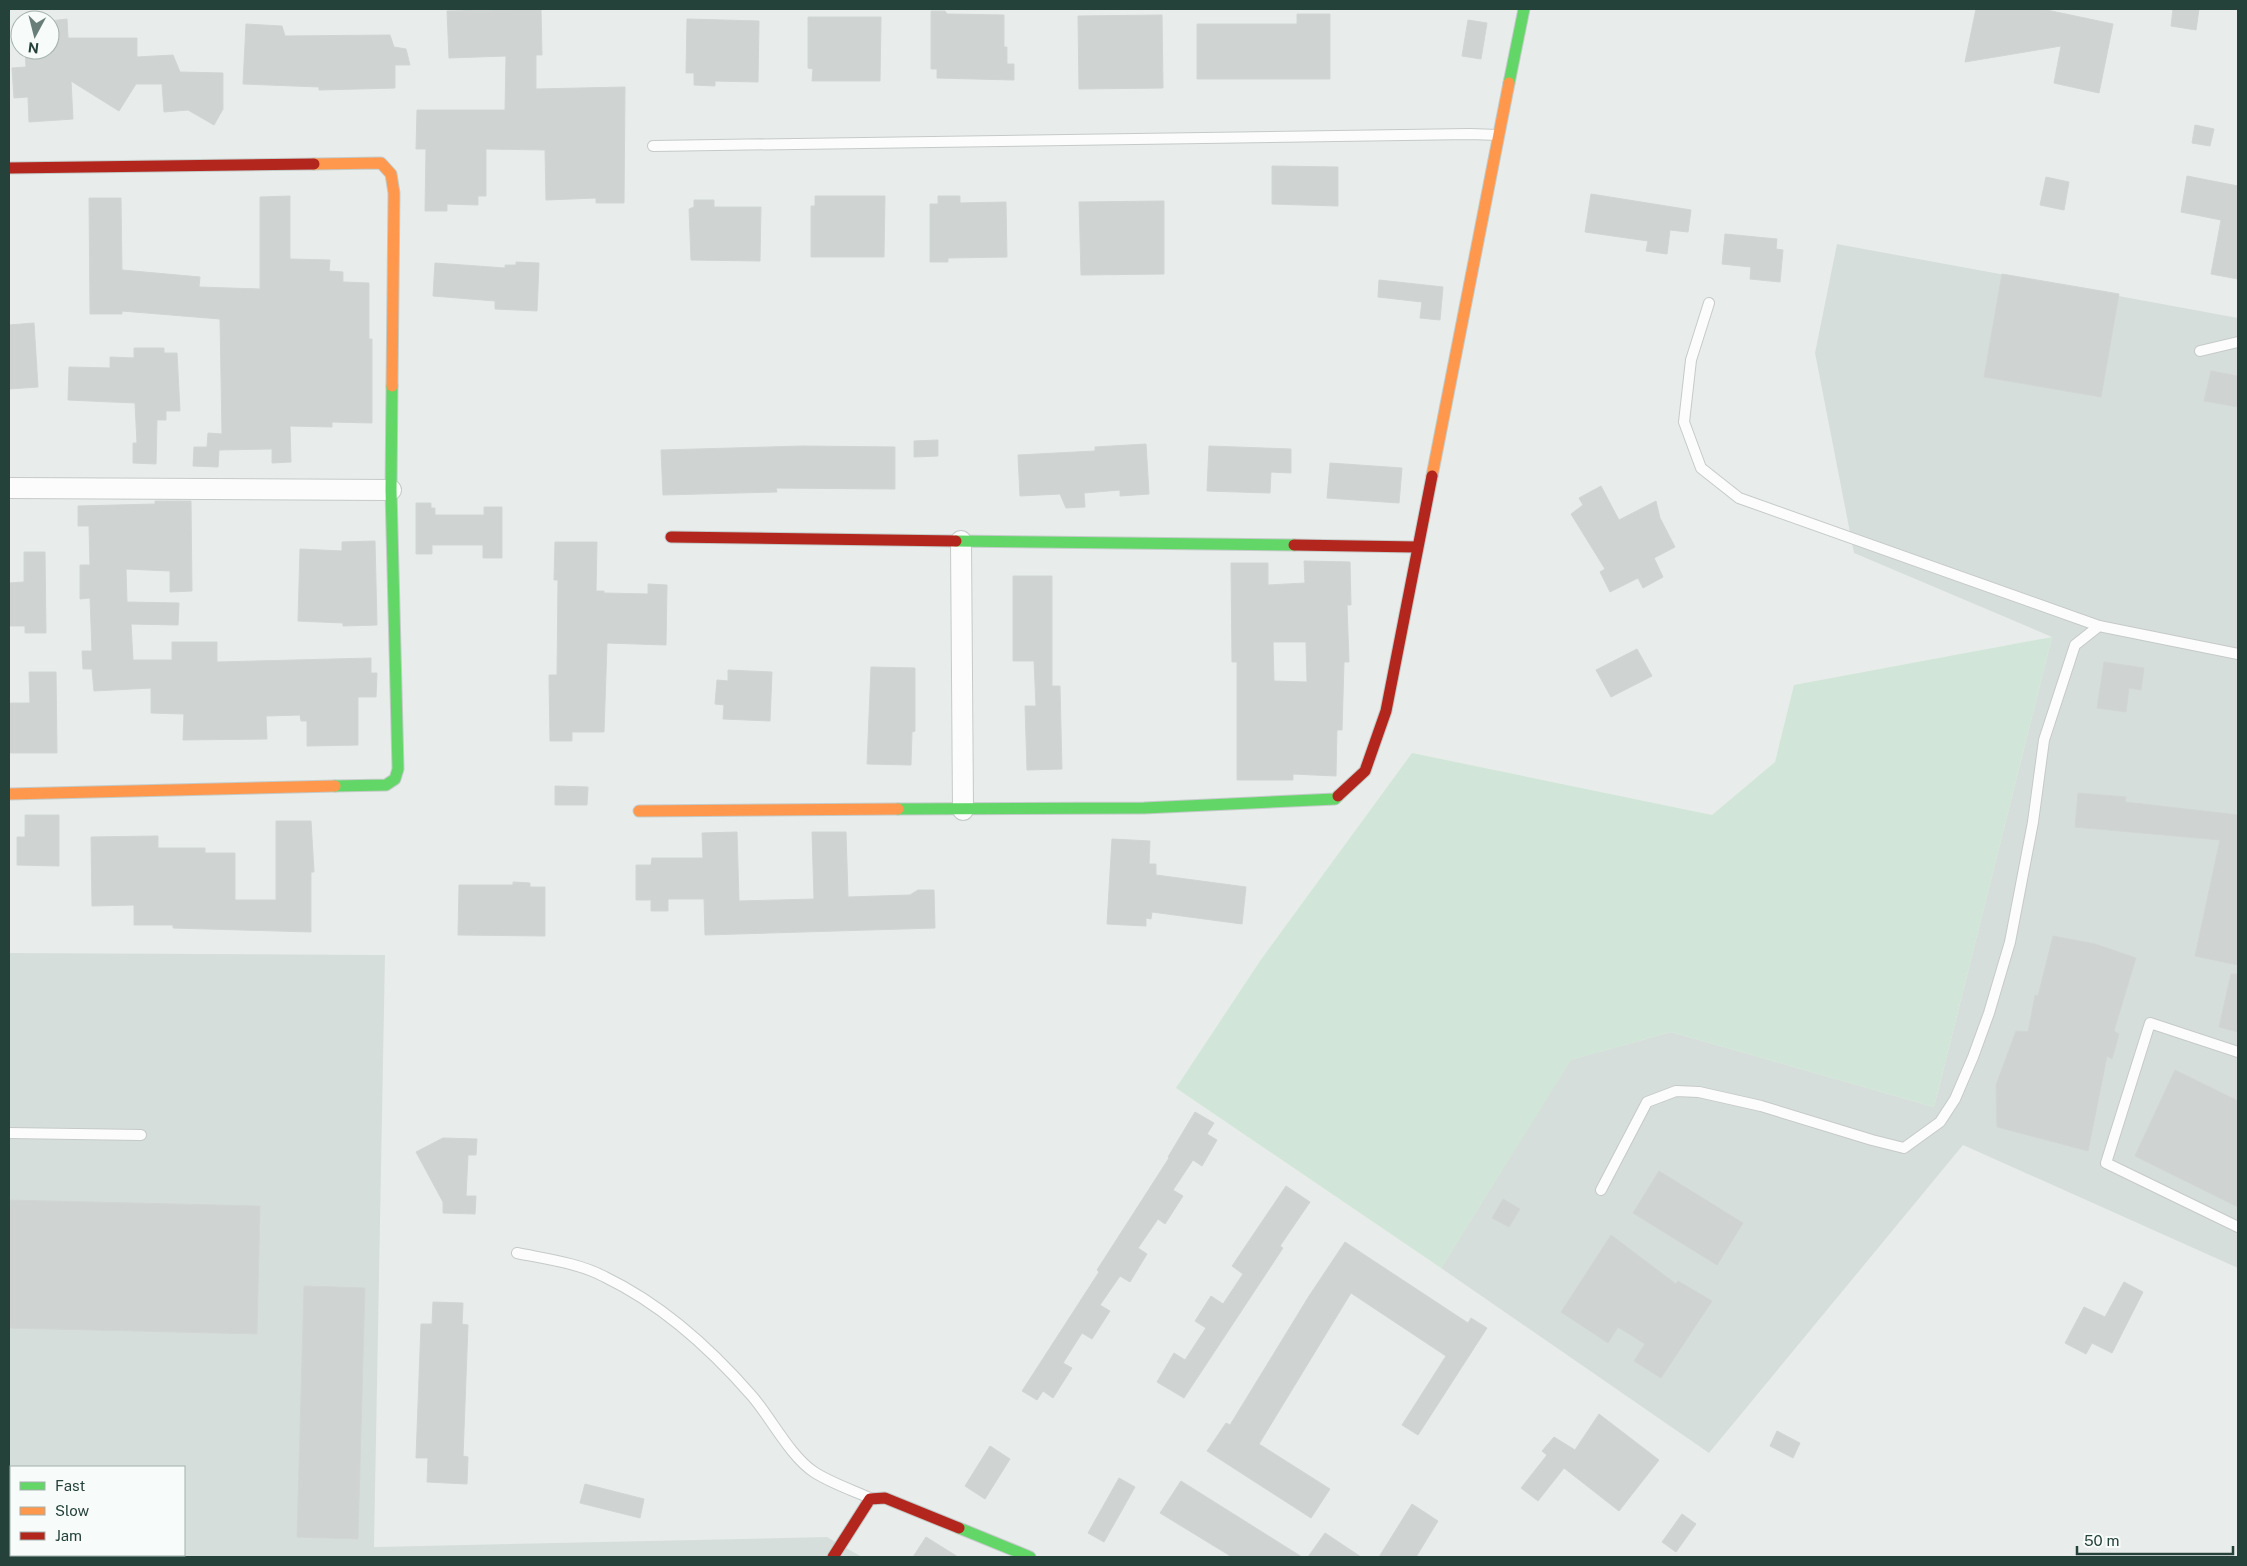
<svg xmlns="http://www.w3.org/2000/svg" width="2247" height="1566" viewBox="0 0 2247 1566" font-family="'Public Sans',sans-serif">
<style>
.built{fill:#d6dedb;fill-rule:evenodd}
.green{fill:#d1e6d8}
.building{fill:#cfd4d2;stroke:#d1d6d4;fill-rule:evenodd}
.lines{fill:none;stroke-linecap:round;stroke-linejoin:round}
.lane-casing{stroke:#c5cac8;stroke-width:12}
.street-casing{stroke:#c5cac8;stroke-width:22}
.fast-casing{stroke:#c3cbc8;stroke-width:13}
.slow-casing{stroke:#c3cbc8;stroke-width:13}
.jam-casing{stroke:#c3cbc8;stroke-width:13}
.lane{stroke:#fcfcfc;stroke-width:10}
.street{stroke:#fcfcfc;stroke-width:20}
.fast{stroke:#63d668;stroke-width:11}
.slow{stroke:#ff974d;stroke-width:11}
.jam{stroke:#b3261e;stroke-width:11}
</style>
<rect width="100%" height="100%" fill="#e8edeb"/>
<!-- built -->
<g class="built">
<polygon points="1837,244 2238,318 2238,1268 1963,1145 1709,1453 1441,1268 1570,1060 1671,1032 1934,1107 2052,637 1854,553 1815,353"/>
<path d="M9,953L385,955L374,1547L827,1537L862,1557H9ZM11,1467H184V1555H11Z"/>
</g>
<!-- green -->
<polygon class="green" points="2052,637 1934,1107 1671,1032 1571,1060 1441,1268 1176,1088 1260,961 1412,753 1712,815 1775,762 1794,685"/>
<!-- building -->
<g class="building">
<polygon points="541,9 542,55 536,55 536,89 625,87 624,203 596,203 596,198 546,200 545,150 486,149 486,196 478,196 478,205 447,204 447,211 425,211 426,149 416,149 417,110 505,110 506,56 449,58 447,11"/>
<polygon points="1976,9 2042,9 2113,24 2099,93 2054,83 2061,46 1965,62"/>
<polygon points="2173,9 2199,9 2196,30 2171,26"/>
<polygon points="931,11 945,11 947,14 1004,15 1004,47 1007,47 1007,64 1014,64 1014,80 937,78 937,69 931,69"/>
<polygon points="1297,14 1330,14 1330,79 1197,79 1197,24 1297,24"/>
<polygon points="1162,15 1163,88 1079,89 1078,16"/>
<polygon points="808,17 881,17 880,81 812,81 813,69 808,68"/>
<polygon points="67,19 68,38 137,38 137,57 173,55 180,72 223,73 223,109 214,125 188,110 164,112 162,84 136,84 119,111 71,81 73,119 29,122 28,97 14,98 12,68 26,67 25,50 50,50 50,21"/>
<polygon points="687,19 759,21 758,82 715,81 715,86 694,85 694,73 686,73"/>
<polygon points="1468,20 1487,23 1481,59 1462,56"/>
<polygon points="246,24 282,26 285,36 390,35 394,47 406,49 410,65 395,65 395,88 319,90 319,87 243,84"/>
<polygon points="2195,125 2214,129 2210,146 2192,143"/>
<polygon points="1272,166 1338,167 1338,206 1272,204"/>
<polygon points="2187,176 2238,186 2238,279 2211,274 2221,220 2181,212"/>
<polygon points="2046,177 2069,182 2064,210 2040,205"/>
<polygon points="1591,194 1691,210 1688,232 1670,230 1667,254 1646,251 1648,241 1585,232"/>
<polygon points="290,196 290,259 330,260 329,271 343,272 343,282 369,283 369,339 372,339 372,423 332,422 332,427 290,426 291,462 272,463 272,449 219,450 218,467 193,466 194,447 207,447 208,433 222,434 220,319 122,311 122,314 90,314 89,198 121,198 122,270 200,277 199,287 260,289 260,197"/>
<polygon points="815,196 885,196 884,257 811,257 811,206 815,206"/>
<polygon points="938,196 960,196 960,203 1006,202 1007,257 948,258 948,262 930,262 930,204 938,204"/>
<polygon points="694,200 714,200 714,207 761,207 760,261 691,260 689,209 694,207"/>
<polygon points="1164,201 1164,274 1081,275 1079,202"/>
<polygon points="1725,234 1777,239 1776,249 1783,250 1780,282 1750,279 1751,267 1722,264"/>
<polygon points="516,262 539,263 537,311 495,309 495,301 433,296 435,263 505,268 505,265 516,265"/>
<polygon points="2002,274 2119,294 2101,397 1984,377"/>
<polygon points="1379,280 1443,287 1440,320 1420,318 1422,302 1378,297"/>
<polygon points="34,323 38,387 9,389 9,325"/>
<polygon points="134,348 164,348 164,353 177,353 180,411 166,411 166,420 157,420 156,464 133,463 133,443 137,443 135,403 68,400 69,367 110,368 110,357 134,358"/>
<polygon points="2211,371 2238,376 2238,407 2204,401"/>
<polygon points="938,440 938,456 914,457 914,441"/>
<polygon points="1146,444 1149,494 1120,496 1120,490 1084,493 1085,507 1066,508 1060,494 1020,496 1018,455 1095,451 1095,447"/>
<polygon points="802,446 895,447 895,489 776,488 777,492 663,495 661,450"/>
<polygon points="1209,446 1291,449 1291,473 1271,472 1270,493 1207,491"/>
<polygon points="1330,463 1402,468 1399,503 1327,498"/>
<polygon points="1601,486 1619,520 1656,501 1660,518 1675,547 1654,558 1663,577 1643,588 1638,578 1610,592 1600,572 1605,569 1571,514 1583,505 1579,498"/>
<polygon points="155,501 191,501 192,591 170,592 170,571 126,569 127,602 179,603 178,625 131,624 133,660 172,660 172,642 217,642 217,662 371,658 371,673 377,673 376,697 358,697 358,745 307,746 307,721 301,721 300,715 266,716 267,739 183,740 184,714 151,713 151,688 94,691 92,669 83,669 82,651 92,651 90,598 80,599 80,565 90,565 89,526 78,526 78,506 155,504"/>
<polygon points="416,503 431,503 431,508 435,508 435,515 484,515 484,507 502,507 502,558 483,558 483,545 432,545 432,554 416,554"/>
<polygon points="375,541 377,625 343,626 343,623 298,621 300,549 342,551 342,542"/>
<polygon points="555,542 597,542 596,591 604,591 604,593 648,594 648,584 667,585 666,645 607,643 604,732 572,732 572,741 550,741 549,675 557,675 558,580 554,580"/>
<polygon points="24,552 45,552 46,633 25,633 25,626 9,626 9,583 24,582"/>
<path d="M1304,561L1350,562L1351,605H1347L1349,662H1344L1342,730H1337L1336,776L1293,774V780H1237V662H1232L1231,563H1268V585L1305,583ZM1273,642H1306L1307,682L1274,681Z"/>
<polygon points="1013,576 1052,576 1052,686 1060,686 1062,769 1027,770 1025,706 1036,706 1034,661 1013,661"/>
<polygon points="1637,649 1652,676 1611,697 1596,670"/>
<polygon points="2104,662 2144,668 2141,690 2129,688 2126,712 2097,708"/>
<polygon points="871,667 915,668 915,731 912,732 911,765 867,764"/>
<polygon points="728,670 772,672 770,721 723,719 724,705 715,704 717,680 728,681"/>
<polygon points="29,672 56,672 57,753 9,753 9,703 30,703"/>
<polygon points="555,786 588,787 587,805 555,805"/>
<polygon points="2078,793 2126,797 2125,802 2238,815 2238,965 2195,956 2220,840 2075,827"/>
<polygon points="25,815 59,815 59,866 17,865 17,837 25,837"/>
<polygon points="276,821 311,821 314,872 311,872 311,932 173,928 173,925 134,925 134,905 92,906 91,837 158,836 158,848 205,848 205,853 235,853 235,900 276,900"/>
<polygon points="737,832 739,901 814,899 812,832 846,832 848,897 910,895 918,890 934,890 935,928 705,935 704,899 668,899 668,911 651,911 651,900 636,900 636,865 651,865 652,858 703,858 702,833"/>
<polygon points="1112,839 1150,841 1149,864 1156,864 1156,875 1246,887 1242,924 1152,912 1151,919 1146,918 1146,926 1107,924"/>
<polygon points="513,882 530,883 530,887 545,887 545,936 458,935 459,885 513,885"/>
<polygon points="2053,936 2095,944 2136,958 2114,1031 2119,1034 2112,1059 2107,1056 2088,1151 1997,1127 1996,1085 2016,1031 2028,1032 2035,995 2038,996"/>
<polygon points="2231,974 2238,974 2238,1032 2219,1027"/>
<polygon points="2175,1070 2238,1101 2238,1207 2135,1156"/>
<polygon points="1195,1112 1214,1123 1207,1134 1217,1140 1202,1166 1193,1160 1173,1190 1183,1196 1165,1224 1158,1219 1138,1248 1147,1254 1130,1282 1120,1276 1100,1305 1110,1311 1092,1339 1082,1333 1063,1363 1072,1368 1053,1398 1043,1391 1037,1400 1022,1391 1099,1272 1097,1270 1169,1158 1168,1157"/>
<polygon points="443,1138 477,1139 476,1155 468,1155 466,1196 476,1196 475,1214 443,1213 443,1202 416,1152"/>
<polygon points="1659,1171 1743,1223 1717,1265 1633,1213"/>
<polygon points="1286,1186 1310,1202 1280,1246 1283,1248 1184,1398 1157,1382 1174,1353 1185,1360 1206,1328 1195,1321 1211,1296 1223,1304 1243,1274 1232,1266"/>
<polygon points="1503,1199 1520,1209 1509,1227 1492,1218"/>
<polygon points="9,1200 260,1206 257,1334 9,1328"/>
<polygon points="1611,1235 1676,1284 1678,1281 1712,1301 1661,1378 1634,1361 1645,1344 1618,1327 1608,1343 1561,1312"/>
<polygon points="1345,1242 1468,1323 1471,1318 1487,1328 1418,1435 1402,1425 1446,1356 1351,1293 1259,1444 1330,1489 1311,1518 1207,1451 1226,1423 1230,1425 1309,1296"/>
<polygon points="2124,1282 2143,1292 2112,1353 2092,1343 2086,1354 2065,1343 2084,1307 2105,1317"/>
<polygon points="304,1286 365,1288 358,1539 297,1537"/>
<polygon points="433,1302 463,1303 462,1324 468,1325 463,1456 468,1457 467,1484 427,1482 428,1458 416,1458 421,1324 432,1324"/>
<polygon points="1599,1414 1659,1460 1619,1511 1564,1468 1538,1501 1521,1488 1547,1455 1542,1451 1554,1437 1575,1450"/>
<polygon points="1777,1431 1800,1443 1793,1458 1770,1446"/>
<polygon points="990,1446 1010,1459 985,1499 965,1486"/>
<polygon points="1119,1478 1135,1487 1104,1542 1088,1533"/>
<polygon points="1181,1481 1302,1557 1232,1557 1160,1513"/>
<polygon points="585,1484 644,1499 640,1518 580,1503"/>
<polygon points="1412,1504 1438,1521 1416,1557 1379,1557"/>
<polygon points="1682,1514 1696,1524 1676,1552 1662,1542"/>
<polygon points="1325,1533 1361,1557 1308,1557"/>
<polygon points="926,1537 958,1557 913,1557"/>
</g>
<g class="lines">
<!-- lane casing -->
<g class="lane-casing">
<g id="lane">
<polyline points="653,146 1470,134 1498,135"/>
<polyline points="1709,303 1691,360 1684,422 1701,468 1739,498 2099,626"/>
<polyline points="2200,351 2238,342"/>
<polyline points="2238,1052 2150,1023 2106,1163 2238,1227"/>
<polyline points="9,1133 141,1135"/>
<polyline points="1601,1190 1647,1102 1676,1091 1699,1092 1761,1106 1872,1140 1904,1148 1940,1122 1955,1099 1973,1057 1989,1013 2010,942 2033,822 2044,740 2075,645 2099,626 2238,654"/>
<path d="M517,1253C546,1259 579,1263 605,1277C661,1304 712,1350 752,1396C771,1418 790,1456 814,1472C831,1483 852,1490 870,1498"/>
<polyline points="9,1478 11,1478"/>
</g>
</g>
<!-- street casing -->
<g class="street-casing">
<g id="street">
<polyline points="9,488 391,490"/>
<polyline points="961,541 963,810"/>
</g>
</g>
<!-- fast casing -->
<g class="fast-casing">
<g id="fast">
<polyline points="1509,83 1524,9"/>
<polyline points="956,541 1294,545"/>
<polyline points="335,786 386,785 395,779 398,769 391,490 392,386"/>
<polyline points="898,809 1144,808 1335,799 1338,796"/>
<polyline points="959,1528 1030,1557"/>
</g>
</g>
<!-- slow casing -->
<g class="slow-casing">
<g id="slow">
<polyline points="314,164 381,163 391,174 394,193 392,386"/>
<polyline points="1432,476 1509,83"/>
<polyline points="9,794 335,786"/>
<polyline points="639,811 898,809"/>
</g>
</g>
<!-- jam casing -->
<g class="jam-casing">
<g id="jam">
<polyline points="9,168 314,164"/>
<polyline points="671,537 956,541"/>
<polyline points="1294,545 1417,547"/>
<polyline points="1338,796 1365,771 1386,711 1432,476"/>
<polyline points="833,1557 870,1499 885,1498 959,1528"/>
</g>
</g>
<!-- lane -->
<use href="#lane" class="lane"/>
<!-- street -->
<use href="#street" class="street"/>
<!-- fast -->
<use href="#fast" class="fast"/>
<!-- slow -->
<use href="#slow" class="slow"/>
<!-- jam -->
<use href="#jam" class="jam"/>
</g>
<!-- border -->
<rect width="2247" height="1566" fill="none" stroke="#24423a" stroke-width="20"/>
<!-- legend -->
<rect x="10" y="1466" width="175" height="90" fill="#f7fbf9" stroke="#a3b1ad"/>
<rect x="20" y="1482" width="25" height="8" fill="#63d668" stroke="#a3b1ad"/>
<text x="55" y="1491" font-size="15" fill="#24423a">Fast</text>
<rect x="20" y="1507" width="25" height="8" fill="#ff974d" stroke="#a3b1ad"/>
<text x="55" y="1516" font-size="15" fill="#24423a">Slow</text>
<rect x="20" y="1532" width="25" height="8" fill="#b3261e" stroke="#a3b1ad"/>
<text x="55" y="1541" font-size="15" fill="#24423a">Jam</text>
<!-- north arrow -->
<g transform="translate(35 35) rotate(187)"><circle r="24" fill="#f7fbf9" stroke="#a3b1ad"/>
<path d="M0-4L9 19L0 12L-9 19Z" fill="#697e78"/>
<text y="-8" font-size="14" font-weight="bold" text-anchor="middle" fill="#24423a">N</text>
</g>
<!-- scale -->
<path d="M2077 1546v8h156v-8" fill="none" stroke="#24423a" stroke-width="2.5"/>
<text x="2084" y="1546" font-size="15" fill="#24423a" stroke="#f7fbf9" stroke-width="4" paint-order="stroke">50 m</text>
</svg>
